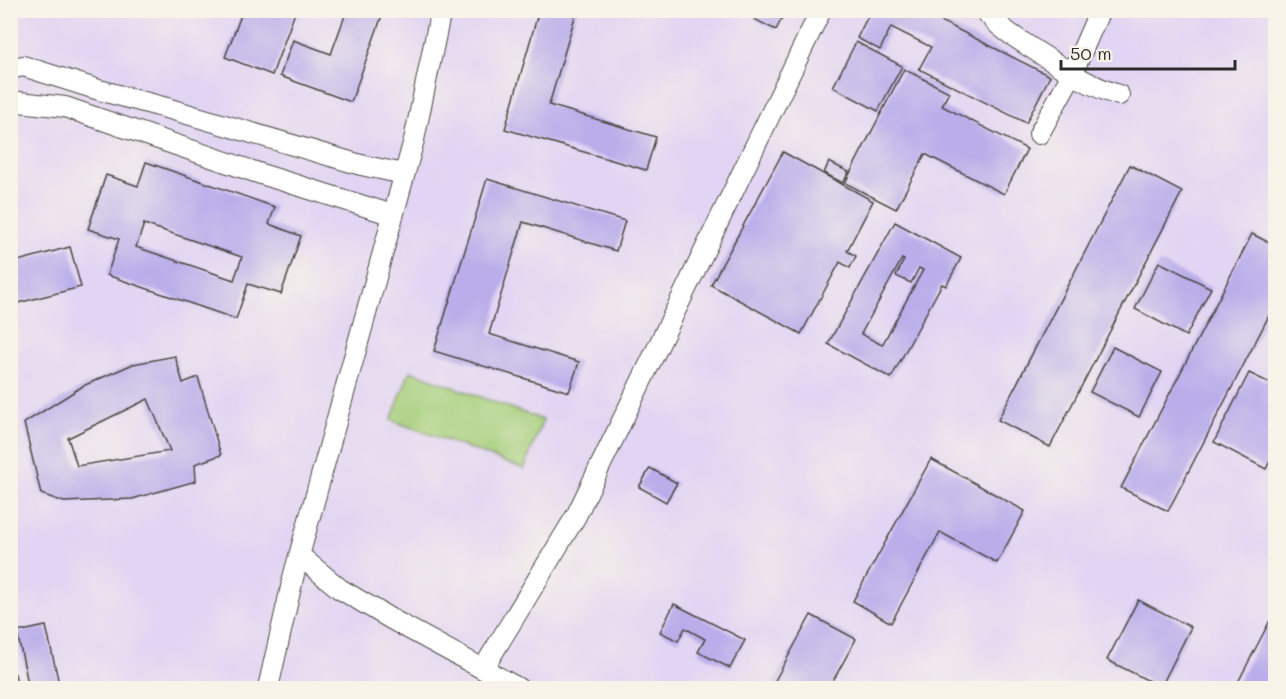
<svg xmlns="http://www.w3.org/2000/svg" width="1286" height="699" viewBox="0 0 1286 699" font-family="Mali,sans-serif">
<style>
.built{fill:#e2d4f3}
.green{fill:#a5ce7a;stroke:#687c52;stroke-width:1.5}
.building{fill:#baadea;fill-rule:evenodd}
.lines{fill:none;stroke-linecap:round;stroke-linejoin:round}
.street-casing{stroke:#494743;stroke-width:22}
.street{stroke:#fff;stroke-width:20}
</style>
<rect width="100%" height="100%" fill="#f7f3e8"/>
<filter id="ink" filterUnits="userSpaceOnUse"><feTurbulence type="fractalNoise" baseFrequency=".0167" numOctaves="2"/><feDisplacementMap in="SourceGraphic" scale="12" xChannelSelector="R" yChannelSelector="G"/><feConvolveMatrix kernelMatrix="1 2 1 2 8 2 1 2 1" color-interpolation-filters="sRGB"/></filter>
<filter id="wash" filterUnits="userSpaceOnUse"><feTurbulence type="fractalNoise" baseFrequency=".008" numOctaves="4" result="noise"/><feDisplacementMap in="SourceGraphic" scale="24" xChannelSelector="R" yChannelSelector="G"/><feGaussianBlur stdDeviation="1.35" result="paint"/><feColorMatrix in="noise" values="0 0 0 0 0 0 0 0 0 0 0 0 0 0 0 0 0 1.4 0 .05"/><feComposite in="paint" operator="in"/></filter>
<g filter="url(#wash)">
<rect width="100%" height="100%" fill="#f1e5cc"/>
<!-- built -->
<rect class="built" x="11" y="11" width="1264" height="677"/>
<!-- green -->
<polygon class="green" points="410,371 543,420 524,469 391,420"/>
<g id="blocks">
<!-- building -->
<g class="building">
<polygon points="243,10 296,10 272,75 225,57"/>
<polygon points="347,10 384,10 351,102 280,76 293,40 331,54"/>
<polygon points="539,10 577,10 549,105 656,137 646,170 505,129"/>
<polygon points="759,10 786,10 776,30 754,19"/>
<polygon points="871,10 919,10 1050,76 1026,123 919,69 931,47 891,27 880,50 857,38"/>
<polygon points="856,42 902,66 878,111 833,87"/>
<polygon points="904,69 949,92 942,106 1027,149 1004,194 925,154 896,209 845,183"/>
<polygon points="783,152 873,201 847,251 856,256 850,268 840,262 801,334 711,285"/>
<path d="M146,162L275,207L269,224L301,236L281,294L248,284L236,319L107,275L119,239L88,229L106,175L138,186ZM144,224L242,257L234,280L136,247Z"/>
<polygon points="829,162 849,172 843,183 824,173"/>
<polygon points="1130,165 1182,192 1050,447 998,420"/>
<polygon points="487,179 625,221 616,251 523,222 489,334 579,362 569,392 434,351"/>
<path d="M895,222L961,258L946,286L942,284L891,378L828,344ZM902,259L904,260L896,276L911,283L919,268L923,270L882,345L861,334Z"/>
<polygon points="1252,234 1276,246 1276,302 1168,511 1121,488"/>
<polygon points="70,247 81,287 10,305 10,263"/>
<polygon points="1159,262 1211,288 1186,336 1135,309"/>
<polygon points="1113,347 1162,372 1139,417 1090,392"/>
<path d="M175,356L183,383L198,377L221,455L195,464L196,481L132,499L64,502L41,494L24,423L83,386L133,364ZM148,399L170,451L77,466L68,438Z"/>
<polygon points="1249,373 1276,386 1276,450 1266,469 1214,442"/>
<polygon points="931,459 1025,511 997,563 940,532 891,623 853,601"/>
<polygon points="650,468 677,483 666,502 639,487"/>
<polygon points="1138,600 1191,627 1161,687 1107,660"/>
<polygon points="674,604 745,640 730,668 698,652 705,639 685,628 678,641 660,632"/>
<polygon points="1276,609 1276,688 1235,688"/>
<polygon points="811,615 856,639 829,688 771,688"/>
<polygon points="46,626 60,688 29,688 17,632"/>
<polygon points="15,674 18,688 10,688 10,675"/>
</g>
</g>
</g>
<g filter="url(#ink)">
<use href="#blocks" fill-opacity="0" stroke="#494743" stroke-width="1.5"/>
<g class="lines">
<!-- street casing -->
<g class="street-casing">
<g id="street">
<path d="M985,10C999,29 1018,39 1036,51C1063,68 1088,86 1119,95"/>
<polyline points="10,69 23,66 99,90 170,109 361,165 404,174"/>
<polyline points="10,101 65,107 261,174 393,215"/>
<polyline points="1039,134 1072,74 1100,10"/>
<polyline points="300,556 340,589 391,619 518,688"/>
<polyline points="483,669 576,516 821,10"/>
<polyline points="268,688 294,574 414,140 441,10"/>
</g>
</g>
<!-- street -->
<use href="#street" class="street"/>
</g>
</g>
<!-- margin -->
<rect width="1286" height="699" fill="none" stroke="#f7f3e8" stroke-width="36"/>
<!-- scale -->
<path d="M1061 60v9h174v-9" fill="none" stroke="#2b2b2b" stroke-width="3"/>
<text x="1070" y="60" font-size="18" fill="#2b2b2b" stroke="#f7f3e8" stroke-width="4.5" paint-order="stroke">50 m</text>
</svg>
